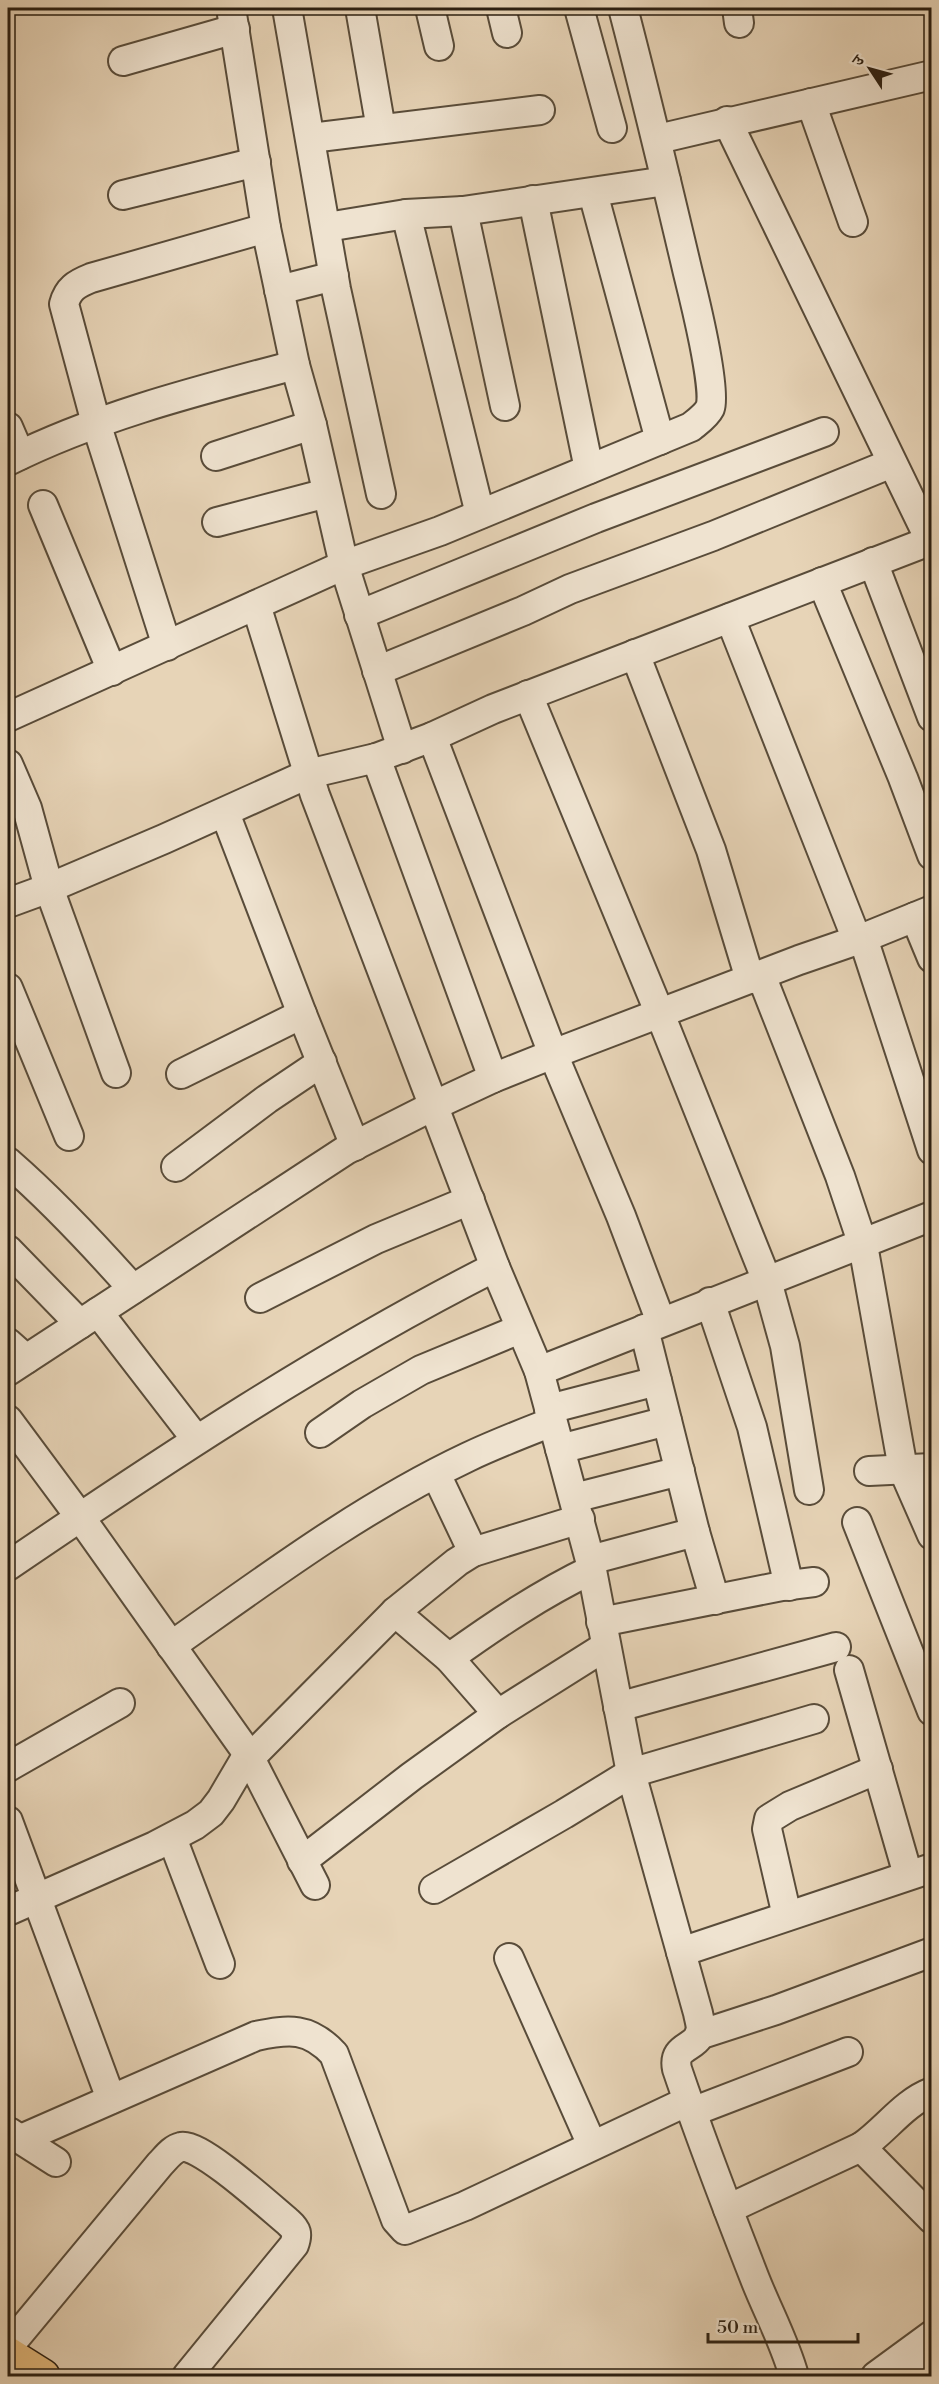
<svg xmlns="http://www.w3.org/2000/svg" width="939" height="2384" viewBox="0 0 939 2384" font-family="'Libre Bodoni','Noto Serif Devanagari',serif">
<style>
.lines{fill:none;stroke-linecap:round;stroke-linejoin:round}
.minor-casing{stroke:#594c3a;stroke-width:32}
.highway-casing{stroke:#2a1e11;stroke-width:36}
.minor{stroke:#efe3d0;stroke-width:28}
.highway{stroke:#e4ba7c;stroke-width:33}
.rail-casing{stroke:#2a1e11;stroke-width:7}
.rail{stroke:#efe3d0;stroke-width:4.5;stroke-dasharray:14;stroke-linecap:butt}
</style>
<rect width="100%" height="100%" fill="#e7d4b7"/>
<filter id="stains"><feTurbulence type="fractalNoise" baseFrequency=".00333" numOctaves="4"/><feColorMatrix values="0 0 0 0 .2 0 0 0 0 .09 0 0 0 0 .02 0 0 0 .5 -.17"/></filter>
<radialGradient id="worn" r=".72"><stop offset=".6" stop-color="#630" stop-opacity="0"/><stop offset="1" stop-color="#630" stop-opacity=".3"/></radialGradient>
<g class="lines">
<!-- minor casing -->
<g class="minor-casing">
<g id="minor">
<polyline points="231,8 266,228 295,365 312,425 344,565 402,749"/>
<polyline points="287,8 336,289 381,494"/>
<polyline points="360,8 381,129"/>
<polyline points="430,8 439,46"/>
<polyline points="501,8 507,33"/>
<polyline points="579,8 612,128"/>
<polyline points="737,8 739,23"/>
<polyline points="123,61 235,29"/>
<polyline points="811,103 853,222"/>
<polyline points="727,121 930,540"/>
<polyline points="311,138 540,110"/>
<polyline points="658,139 932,75"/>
<polyline points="593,193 660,440"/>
<polyline points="123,195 256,162"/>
<polyline points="533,200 589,469"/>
<polyline points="463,211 505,406"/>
<polyline points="406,214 480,514"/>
<polyline points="327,227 406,214 463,211 666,181"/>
<polyline points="279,290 334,276"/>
<polyline points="8,427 20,455"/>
<polyline points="216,456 312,425"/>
<path d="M8,461C98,416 197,391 295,365"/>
<polyline points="43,505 112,671"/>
<polyline points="217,522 327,493"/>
<polyline points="873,562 932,717"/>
<polyline points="822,582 903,778 932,855"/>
<path d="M256,605L315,795L495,1267L539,1371L590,1560L631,1773L698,2013C699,2019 702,2027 700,2033C696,2049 672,2045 677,2069C701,2140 728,2210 755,2279C768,2312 785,2343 794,2376"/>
<polyline points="359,615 596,518 824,432"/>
<polyline points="730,618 857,940"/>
<path d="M167,646L96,423L64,304C68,289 76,284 91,278L266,228"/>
<polyline points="635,654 711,850 750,979"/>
<polyline points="377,671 523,611 570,589 713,536 892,463"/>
<polyline points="528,695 660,1014 767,1281 785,1346 809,1490"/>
<path d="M8,717L344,565L440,531L691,427C697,422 706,416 710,408C717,389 694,297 688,273C667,184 646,96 623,8"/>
<polyline points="432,737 553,1054 621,1216 661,1322"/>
<polyline points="376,758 493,1078"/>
<polyline points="8,764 27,808 49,888 116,1073"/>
<polyline points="225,813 302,1014 355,1146"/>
<polyline points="8,903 49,888 164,839 308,774 376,758 432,737 493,709 932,540"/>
<polyline points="915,917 932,958"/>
<polyline points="863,938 932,1150"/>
<polyline points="761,975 840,1176 863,1245 903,1469 932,1535"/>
<polyline points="8,988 69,1136"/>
<polyline points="181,1074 302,1014"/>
<path d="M8,1162C53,1201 93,1244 133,1289"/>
<polyline points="176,1167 267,1099 322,1062"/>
<polyline points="8,1250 80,1324"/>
<polyline points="260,1298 376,1239 470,1200"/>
<polyline points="710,1302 752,1427 789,1586"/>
<polyline points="98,1312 196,1439"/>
<polyline points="644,1329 695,1532 715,1600"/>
<polyline points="8,1343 26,1359"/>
<polyline points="8,1371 346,1150 433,1106 493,1078 553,1054 799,960 863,938 932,910"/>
<polyline points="539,1371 932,1216"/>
<polyline points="549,1409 657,1381"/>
<polyline points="8,1420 80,1517 248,1754 256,1752 395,1612 457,1562 473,1552 580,1519"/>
<polyline points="320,1433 362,1404 421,1370 520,1329"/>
<polyline points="560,1449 667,1421"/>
<polyline points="869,1471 932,1468"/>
<polyline points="436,1474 473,1552"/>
<polyline points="574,1498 680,1471"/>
<polyline points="857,1522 932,1711"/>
<polyline points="590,1560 695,1532"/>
<path d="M8,1566C165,1459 325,1353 495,1267"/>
<polyline points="395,1612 449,1658 498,1714"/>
<polyline points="601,1622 782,1586 814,1582"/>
<path d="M171,1646C266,1579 362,1507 468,1457C495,1444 524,1433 552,1422"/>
<path d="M449,1658C495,1625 541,1594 591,1570"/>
<polyline points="849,1670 908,1875"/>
<polyline points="618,1707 836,1647"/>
<polyline points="248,1754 315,1885"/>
<polyline points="8,1767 120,1703"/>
<polyline points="8,1821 111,2099"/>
<polyline points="172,1838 220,1964"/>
<polyline points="302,1861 412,1776 498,1714 606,1646"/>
<polyline points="434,1889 564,1814 631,1773 814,1719"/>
<polyline points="8,1911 155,1846 195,1825 211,1813 221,1800 248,1754"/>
<polyline points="787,1916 767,1829 769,1819 790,1806 878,1769"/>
<polyline points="681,1952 932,1868"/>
<polyline points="509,1958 592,2145"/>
<polyline points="699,2035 776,2010 932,1952"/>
<path d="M932,2092C903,2103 886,2130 861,2147L932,2219"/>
<polyline points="692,2112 848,2052"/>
<polyline points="9,2132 56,2162"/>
<path d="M21,2139L256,2036C289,2029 309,2027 334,2054L396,2220L405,2230L465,2206L688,2101"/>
<polyline points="728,2209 861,2147"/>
<path d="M8,2347L160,2164C166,2158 172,2149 181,2147C199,2142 271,2208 288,2222C297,2230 298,2234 294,2245L187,2376"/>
<polyline points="914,2350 927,2376"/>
<polyline points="876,2376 932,2335"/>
</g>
</g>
<!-- highway casing -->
<g class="highway-casing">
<polyline id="highway" points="8,2354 43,2376"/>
</g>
<!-- minor -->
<use href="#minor" class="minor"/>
<!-- highway -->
<use href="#highway" class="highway"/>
<!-- rail casing -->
<g class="rail-casing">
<polyline id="rail" points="8,2370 17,2376"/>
</g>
<!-- rail -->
<use href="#rail" class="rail"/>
</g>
<!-- margin -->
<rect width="939" height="2384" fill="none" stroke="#e7d4b7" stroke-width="30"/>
<rect x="9" y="9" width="921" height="2366" fill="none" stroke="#2a1e11" stroke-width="3"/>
<rect x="15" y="15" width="909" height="2354" fill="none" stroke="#2a1e11" stroke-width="1.5"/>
<!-- north arrow -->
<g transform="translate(870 69) rotate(306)" stroke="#efe3d0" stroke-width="4.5" paint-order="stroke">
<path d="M0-4.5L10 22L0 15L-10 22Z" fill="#2a1e11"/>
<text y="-9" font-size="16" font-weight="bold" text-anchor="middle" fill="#2a1e11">उ</text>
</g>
<!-- scale -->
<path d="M708 2333v9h150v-9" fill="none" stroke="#2a1e11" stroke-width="3"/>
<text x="717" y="2333" font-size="18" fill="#2a1e11" stroke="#efe3d0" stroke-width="4.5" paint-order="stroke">50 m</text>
<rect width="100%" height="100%" filter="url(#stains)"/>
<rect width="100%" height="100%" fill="url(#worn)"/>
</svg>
